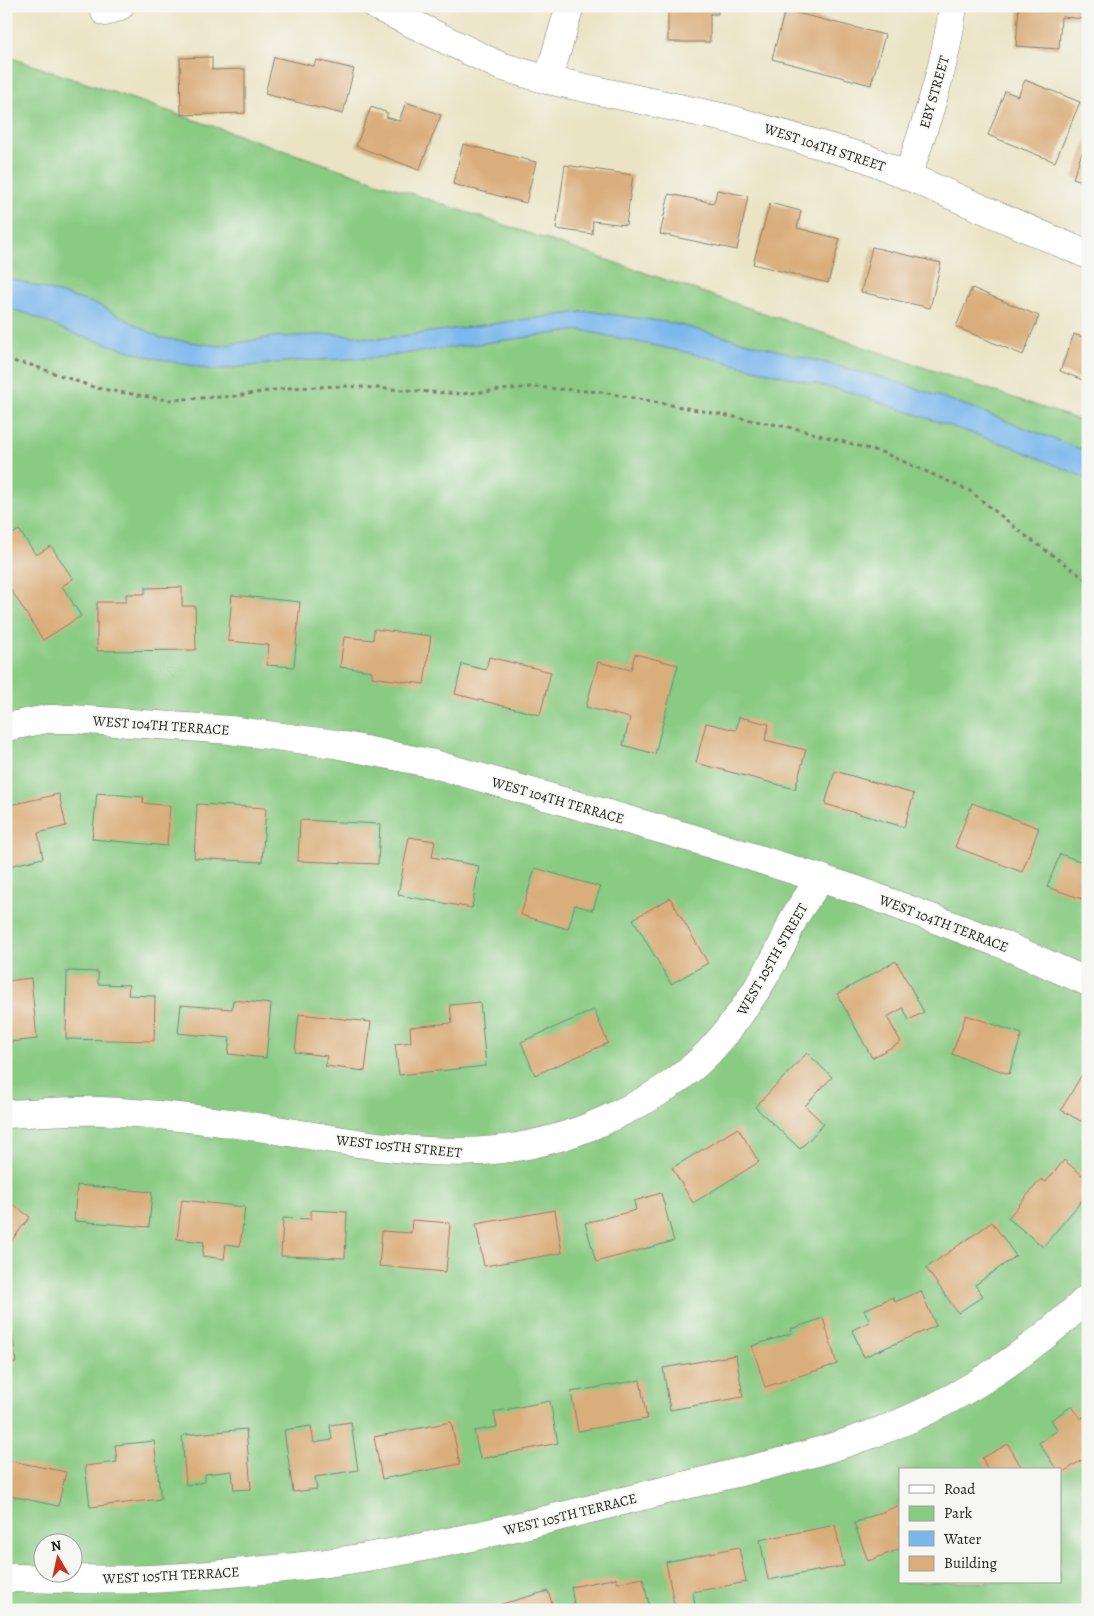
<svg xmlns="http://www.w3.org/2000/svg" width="1094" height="1616" viewBox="0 0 1094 1616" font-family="Alegreya,serif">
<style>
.green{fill:#89cb83;stroke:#527450;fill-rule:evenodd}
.water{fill:#7bb7ed;stroke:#4c6a84}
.building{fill:#daae7b}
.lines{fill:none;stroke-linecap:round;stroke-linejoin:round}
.minor-casing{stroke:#838070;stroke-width:29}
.path{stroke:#838070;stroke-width:3;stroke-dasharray:4 4;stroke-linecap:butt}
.minor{stroke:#fff;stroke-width:28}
.labels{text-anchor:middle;stroke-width:4;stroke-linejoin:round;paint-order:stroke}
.street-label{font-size:14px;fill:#1c1c1c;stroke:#f6f6f2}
</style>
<rect width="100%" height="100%" fill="#f6f6f2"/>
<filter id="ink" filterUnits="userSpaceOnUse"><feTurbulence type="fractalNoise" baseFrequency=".02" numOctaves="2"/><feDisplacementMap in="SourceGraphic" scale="10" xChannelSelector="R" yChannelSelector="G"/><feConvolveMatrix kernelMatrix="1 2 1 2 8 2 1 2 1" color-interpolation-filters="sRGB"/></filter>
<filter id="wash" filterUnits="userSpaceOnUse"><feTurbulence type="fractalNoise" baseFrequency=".0096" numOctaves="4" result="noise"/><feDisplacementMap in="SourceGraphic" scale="20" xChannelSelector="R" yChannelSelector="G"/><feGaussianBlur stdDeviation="1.12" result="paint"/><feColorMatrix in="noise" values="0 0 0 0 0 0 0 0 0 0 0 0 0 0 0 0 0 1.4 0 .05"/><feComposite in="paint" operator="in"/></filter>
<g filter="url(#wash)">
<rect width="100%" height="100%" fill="#eae4c4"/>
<!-- green -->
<path class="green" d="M6,56L1088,423V1610H6ZM900,1470H1060V1582H900ZM42,1544H72V1574H42Z"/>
<!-- water -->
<polygon class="water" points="6,277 99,305 161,338 220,346 273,337 336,334 379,339 588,311 672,323 891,380 970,407 1088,452 1088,479 1010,446 852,393 685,352 580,330 374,358 295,361 213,370 154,358 74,334 28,314 6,308"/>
<g id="blocks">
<!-- building -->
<g class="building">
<polygon points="668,6 718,6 718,14 710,14 710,42 668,42"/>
<polygon points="1019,6 1088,6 1087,19 1061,17 1059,49 1016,46"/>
<polygon points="785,10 885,35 871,85 772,59"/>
<polygon points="212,57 212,70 245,69 245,113 181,115 180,58"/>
<polygon points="274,57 314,66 316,60 354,69 343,114 265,94"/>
<polygon points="1025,80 1080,102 1055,162 988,135 1005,91 1018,96"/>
<polygon points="406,102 441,115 419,170 356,146 371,107 388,113 386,117 399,121"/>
<polygon points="1088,136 1088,183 1073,178"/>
<polygon points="463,144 536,162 526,203 453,184"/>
<polygon points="565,165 633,175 626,225 593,221 592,234 556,229"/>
<polygon points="717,190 748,196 737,250 660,234 669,194 714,203"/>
<polygon points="770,203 801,211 797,228 840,239 828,283 753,264"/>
<polygon points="872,247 941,263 930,308 861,292"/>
<polygon points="972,288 1039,316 1023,355 956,327"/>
<polygon points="1074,334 1088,339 1088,382 1060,371"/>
<polygon points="19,530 36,555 51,546 73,579 62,586 81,616 43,640 6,582 6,538"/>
<polygon points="182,587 182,606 195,606 196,650 97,651 97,602 126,602 126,594 145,594 145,588"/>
<polygon points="232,595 300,602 294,667 267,665 269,645 228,641"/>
<polygon points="374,629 431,636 424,684 372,677 372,671 340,667 344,637 373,640"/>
<polygon points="635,654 678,665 655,754 623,745 630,718 586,707 598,662 631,670"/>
<polygon points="489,657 551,672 540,715 455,694 462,664 486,670"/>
<polygon points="739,717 769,724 765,740 806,750 795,789 696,763 706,723 736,730"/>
<polygon points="835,771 914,794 904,827 825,804"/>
<polygon points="97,793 144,797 143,803 170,806 167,846 92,839"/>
<polygon points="59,794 66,826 38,833 43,858 9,866 6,854 6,806"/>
<polygon points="972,803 1039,828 1022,872 955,847"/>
<polygon points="197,804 266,808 262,862 194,858"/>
<polygon points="300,820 380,824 378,864 298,861"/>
<polygon points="409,837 435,841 432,857 479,866 472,908 398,895"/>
<polygon points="1060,854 1088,864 1088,901 1047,887"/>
<polygon points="535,868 600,887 593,910 575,905 568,929 521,915"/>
<polygon points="670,898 708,963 671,984 633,919"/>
<polygon points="896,961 924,1012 909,1020 903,1008 887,1017 901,1042 872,1058 837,994"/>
<polygon points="67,971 98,972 98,984 129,985 128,995 155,996 154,1041 66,1039"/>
<polygon points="31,978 37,1039 10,1042 10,1038 6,1038 6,981"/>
<polygon points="233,1000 271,1004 266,1058 228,1054 230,1038 178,1033 181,1005 232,1009"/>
<polygon points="480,1002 486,1066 399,1075 395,1044 411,1042 410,1027 452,1023 450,1005"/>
<polygon points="594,1010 608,1043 535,1075 521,1042"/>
<polygon points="299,1014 371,1022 365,1071 325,1066 327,1056 295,1052"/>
<polygon points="966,1015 1022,1034 1009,1074 952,1054"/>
<polygon points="807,1053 832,1077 805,1106 824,1124 800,1149 755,1107"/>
<polygon points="1088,1064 1088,1125 1061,1110"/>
<polygon points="738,1128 759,1162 693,1203 672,1168"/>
<polygon points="1064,1160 1088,1180 1088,1193 1043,1247 1008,1218 1041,1179 1046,1182"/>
<polygon points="77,1185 152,1192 149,1227 74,1221"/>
<polygon points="661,1193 674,1241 596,1262 585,1223 636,1210 634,1201"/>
<polygon points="6,1199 30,1217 6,1248"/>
<polygon points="182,1200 245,1207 240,1246 226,1244 224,1259 202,1256 204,1242 177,1239"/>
<polygon points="311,1210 347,1212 345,1258 281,1256 283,1218 311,1219"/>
<polygon points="555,1210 562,1253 484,1266 476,1224"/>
<polygon points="412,1220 450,1223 446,1272 379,1266 382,1231 411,1233"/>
<polygon points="992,1222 1016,1256 975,1285 983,1296 958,1313 926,1268"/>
<polygon points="921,1291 936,1326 864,1357 852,1330 870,1322 864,1310 893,1297 895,1302"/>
<polygon points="6,1300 8,1300 16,1363 6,1364"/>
<polygon points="823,1318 837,1364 765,1387 752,1346 792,1333 791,1329"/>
<polygon points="736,1355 743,1397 670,1410 663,1368"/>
<polygon points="640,1380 647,1419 578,1431 571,1392"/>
<polygon points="550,1401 558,1443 480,1459 474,1431 497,1427 494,1412"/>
<polygon points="1072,1406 1080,1419 1088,1414 1088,1456 1060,1474 1060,1470 1057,1470 1039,1443 1058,1430 1051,1420"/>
<polygon points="351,1422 358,1470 315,1477 317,1489 293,1492 284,1430 311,1426 314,1443 332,1440 330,1425"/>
<polygon points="451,1422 460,1464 382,1479 374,1437"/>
<polygon points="246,1429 251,1489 234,1490 232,1471 205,1474 205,1482 186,1485 182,1437 185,1435"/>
<polygon points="154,1441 161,1499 90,1507 85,1466 117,1462 115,1445"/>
<polygon points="1008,1444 1023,1470 988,1470 982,1458"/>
<polygon points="6,1460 66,1472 58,1506 6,1495"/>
<polygon points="900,1505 900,1549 868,1561 854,1523"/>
<polygon points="835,1525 844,1566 768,1580 760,1540"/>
<polygon points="739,1547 746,1582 693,1592 695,1605 675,1609 666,1562"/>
<polygon points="617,1578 618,1583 643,1578 650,1610 575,1610 571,1587"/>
<polygon points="548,1591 554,1610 485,1610 484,1609"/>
</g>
</g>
</g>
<g filter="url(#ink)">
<use href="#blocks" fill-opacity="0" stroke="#838070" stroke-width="1"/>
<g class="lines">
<!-- minor casing -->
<g class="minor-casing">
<g id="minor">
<polyline points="376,6 500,66 548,80 730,119 866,158 1088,255"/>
<polyline points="105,12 120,6"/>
<polyline points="548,80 570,6"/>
<path d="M908,175C927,120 946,65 953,6"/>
<polyline points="6,727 47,719 72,719 230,730 335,744 434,764 698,840 857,890 1004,945 1088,982"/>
<path d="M6,1114C37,1113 69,1110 101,1111C146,1113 192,1118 237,1124C376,1143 485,1181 620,1113C652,1098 684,1078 709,1052C738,1021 761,985 781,947C787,936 790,924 797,913C804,901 813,890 821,878"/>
<path d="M6,1578C54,1578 102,1581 149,1579C191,1577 233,1573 275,1569C402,1557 527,1525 651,1494C724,1475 800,1460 872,1434C953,1405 1026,1356 1088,1298"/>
</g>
</g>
<!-- path -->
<polyline class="path" points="6,360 31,365 96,388 167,400 236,396 287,388 346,386 461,394 532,387 602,392 798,429 884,453 970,491 1026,536 1088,581"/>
<!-- minor -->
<use href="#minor" class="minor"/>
</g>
</g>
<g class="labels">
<!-- street labels -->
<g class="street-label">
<text transform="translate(934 92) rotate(-74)" y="5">EBY STREET</text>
<text transform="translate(825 147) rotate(18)" y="5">WEST 104TH STREET</text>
<text transform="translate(161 725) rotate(4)" y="5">WEST 104TH TERRACE</text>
<text transform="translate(558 800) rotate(16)" y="5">WEST 104TH TERRACE</text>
<text transform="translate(944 923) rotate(21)" y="5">WEST 104TH TERRACE</text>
<text transform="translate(772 959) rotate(-60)" y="5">WEST 105TH STREET</text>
<text transform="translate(399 1146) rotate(6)" y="5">WEST 105TH STREET</text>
<text transform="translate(570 1514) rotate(-14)" y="5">WEST 105TH TERRACE</text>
<text transform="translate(171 1575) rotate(-3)" y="5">WEST 105TH TERRACE</text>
</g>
</g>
<!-- margin -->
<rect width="1094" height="1616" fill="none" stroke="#f6f6f2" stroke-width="25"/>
<!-- legend -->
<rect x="899" y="1468" width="162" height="115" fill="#f6f6f2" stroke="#9f9f9c"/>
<rect x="909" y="1485" width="25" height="8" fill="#ffffff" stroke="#9f9f9c"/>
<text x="944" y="1494" font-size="15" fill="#1c1c1c">Road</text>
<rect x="909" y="1506" width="25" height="15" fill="#89cb83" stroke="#9f9f9c"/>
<text x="944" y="1518" font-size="15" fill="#1c1c1c">Park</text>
<rect x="909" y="1531" width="25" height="15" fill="#7bb7ed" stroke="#9f9f9c"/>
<text x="944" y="1544" font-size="15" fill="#1c1c1c">Water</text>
<rect x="909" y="1556" width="25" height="15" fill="#daae7b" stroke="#9f9f9c"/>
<text x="944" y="1568" font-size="15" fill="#1c1c1c">Building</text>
<!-- north arrow -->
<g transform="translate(58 1558) rotate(351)"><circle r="24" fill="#f6f6f2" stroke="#9f9f9c"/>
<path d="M0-4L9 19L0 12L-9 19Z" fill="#c8321e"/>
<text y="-8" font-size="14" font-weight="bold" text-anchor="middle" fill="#1c1c1c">N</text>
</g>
</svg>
